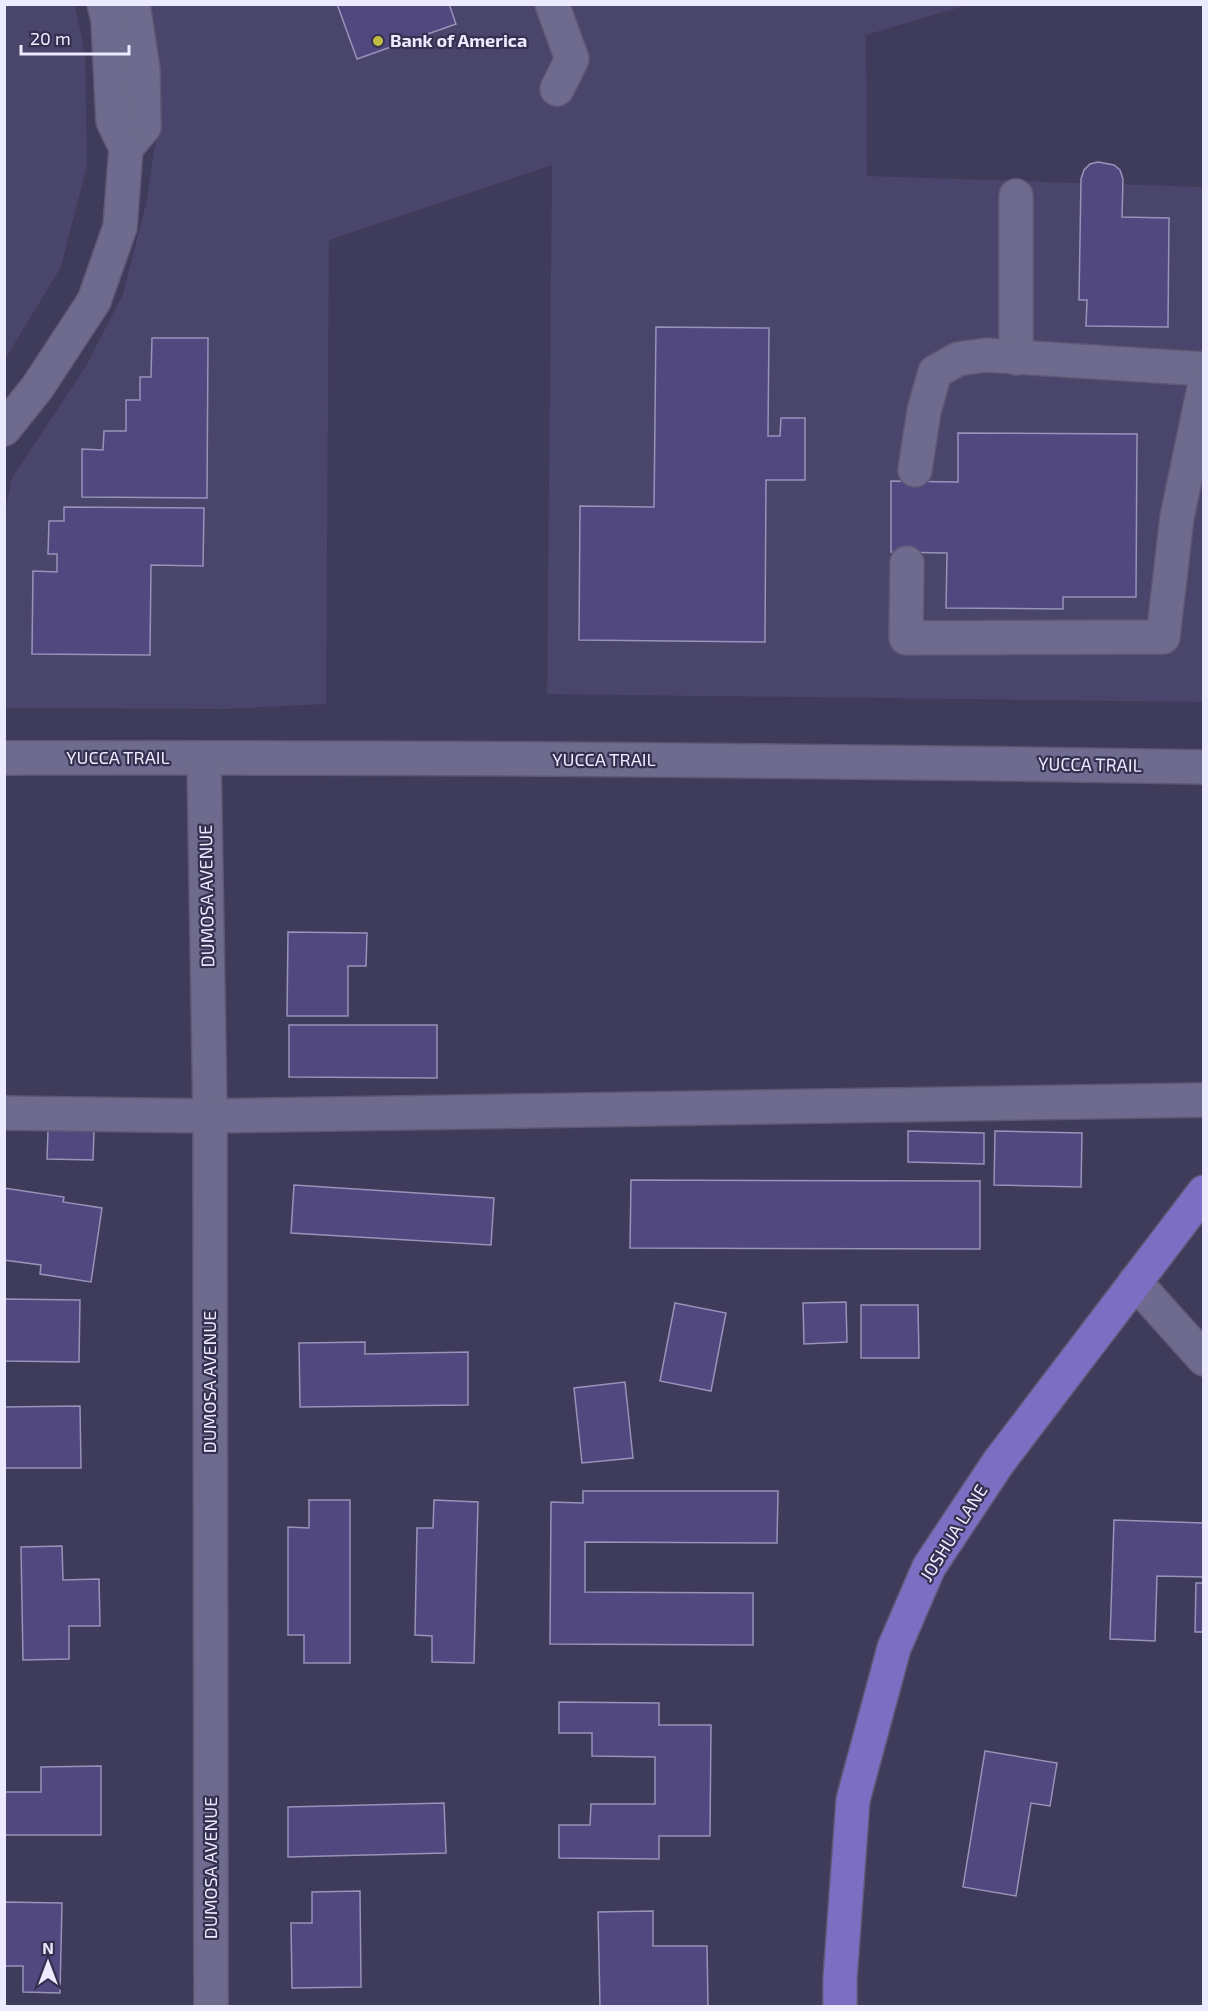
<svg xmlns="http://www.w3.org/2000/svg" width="1208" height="2011" viewBox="0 0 1208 2011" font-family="'Exo 2',sans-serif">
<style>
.built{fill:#4a456b}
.building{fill:#514880;stroke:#9793b9;stroke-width:1.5}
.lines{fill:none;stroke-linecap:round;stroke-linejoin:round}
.minor-casing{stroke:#5d5975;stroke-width:36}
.major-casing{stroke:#5d5975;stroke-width:36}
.minor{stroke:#6e6b8e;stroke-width:33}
.major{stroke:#7c6ec2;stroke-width:33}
.poi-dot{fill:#bfbe42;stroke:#34304f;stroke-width:2}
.labels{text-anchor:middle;stroke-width:4.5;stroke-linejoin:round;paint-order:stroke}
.poi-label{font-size:18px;font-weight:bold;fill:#eceaff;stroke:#34304f;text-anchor:start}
.street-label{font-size:18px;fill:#eceaff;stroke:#34304f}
</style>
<rect width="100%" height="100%" fill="#3f3b5b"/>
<!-- built -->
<g class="built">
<polygon points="5,4 75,5 85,55 87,165 61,267 5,359"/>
<polygon points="149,5 967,5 866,35 867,176 1203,187 1203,702 547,694 552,165 329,240 326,704 226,709 5,708 5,511 12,478 86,366 123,294 146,204 158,126 152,18"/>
</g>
<!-- building -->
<g class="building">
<polygon points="337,4 449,4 456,24 357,59"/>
<polygon points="1098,162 1114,165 1120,170 1123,179 1122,217 1169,218 1168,327 1086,326 1087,300 1079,300 1081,179 1084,170 1090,164"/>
<polygon points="656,327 769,328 768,436 780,436 781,418 805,418 805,480 766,480 765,642 579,640 580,506 654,507"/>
<polygon points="152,338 208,338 207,498 82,497 82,449 103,450 104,431 126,431 126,400 140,400 140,377 151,377"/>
<polygon points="958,433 1137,434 1136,597 1063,597 1063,609 946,608 947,553 891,552 891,481 958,482"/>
<polygon points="64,507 204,508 203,566 151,565 150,655 32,654 33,571 57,572 57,554 48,554 49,521 64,521"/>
<polygon points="288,932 367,933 366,966 348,966 348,1016 287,1016"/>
<polygon points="289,1025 437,1025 437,1078 289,1077"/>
<polygon points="48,1130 94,1131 93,1160 47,1159"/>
<polygon points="908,1131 984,1133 984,1164 908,1162"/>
<polygon points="995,1131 1082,1133 1081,1187 994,1185"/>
<polygon points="631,1180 980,1181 980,1249 630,1248"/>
<polygon points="294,1185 494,1198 491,1245 291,1233"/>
<polygon points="4,1188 64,1197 63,1202 102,1208 91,1282 40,1274 41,1265 4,1260"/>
<polygon points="4,1299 80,1300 79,1362 4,1361"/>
<polygon points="846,1302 847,1342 804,1344 803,1303"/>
<polygon points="675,1303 726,1313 711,1391 660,1381"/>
<polygon points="861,1305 918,1305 919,1358 861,1358"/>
<polygon points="365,1342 365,1354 468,1352 468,1405 300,1407 299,1343"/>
<polygon points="625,1382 633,1458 582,1463 574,1388"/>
<polygon points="80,1406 81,1468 4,1468 4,1407"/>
<polygon points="583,1491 778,1491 777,1543 585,1542 585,1592 753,1593 753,1645 550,1644 551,1502 583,1503"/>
<polygon points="309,1500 350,1500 350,1663 304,1663 304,1635 288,1635 288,1527 309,1528"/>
<polygon points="434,1500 478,1502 474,1663 432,1662 432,1636 415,1635 417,1528 433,1528"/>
<polygon points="1114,1520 1204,1523 1204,1577 1157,1576 1155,1641 1110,1639"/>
<polygon points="62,1546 63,1580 99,1579 100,1626 69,1626 69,1659 23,1660 21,1547"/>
<polygon points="1196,1583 1204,1583 1204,1632 1195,1632"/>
<polygon points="559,1702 659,1703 659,1725 711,1725 710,1836 659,1836 659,1859 559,1858 559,1825 590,1825 591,1804 655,1804 655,1757 592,1756 592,1733 559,1733"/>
<polygon points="985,1751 1057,1763 1050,1806 1031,1803 1016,1896 963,1887"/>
<polygon points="101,1766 101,1835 4,1835 4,1792 41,1792 41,1767"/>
<polygon points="444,1803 446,1853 288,1857 288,1807"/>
<polygon points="360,1891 361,1987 292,1988 291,1923 312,1923 312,1892"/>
<polygon points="4,1902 62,1903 60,1993 23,1992 23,1966 4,1966"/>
<polygon points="653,1911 653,1946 707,1946 708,2006 600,2006 598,1912"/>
</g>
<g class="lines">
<!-- minor casing -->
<g class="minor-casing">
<g id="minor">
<polyline points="552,4 572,59 557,89"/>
<polyline points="126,148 144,127 143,70 133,4"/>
<polyline points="1016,358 1016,196"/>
<polyline points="4,429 37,388 94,301 120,227 126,148 113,121 108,20 104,4"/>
<polyline points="915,470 924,411 935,372 958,359 986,355 1204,369"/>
<polyline points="907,563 906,638 1163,637 1177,517 1204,388"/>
<path d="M4,758C404,757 804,760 1204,767"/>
<polyline points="204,758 210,1116 211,2006"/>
<polyline points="4,1113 210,1116 1204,1100"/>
<polyline points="1135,1282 1204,1359"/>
</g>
</g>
<!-- major casing -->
<g class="major-casing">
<polyline id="major" points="840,2006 840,1979 853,1800 894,1648 929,1567 998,1463 1204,1192"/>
</g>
<!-- minor -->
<use href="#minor" class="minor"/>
<!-- major -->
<use href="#major" class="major"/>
</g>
<!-- markers -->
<circle class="poi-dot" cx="378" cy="41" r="6"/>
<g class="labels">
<!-- poi labels -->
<g class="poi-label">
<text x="390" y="47">Bank of America</text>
</g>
<!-- street labels -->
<g class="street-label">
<text x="118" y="764">YUCCA TRAIL</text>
<text x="604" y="766">YUCCA TRAIL</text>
<text transform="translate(1090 765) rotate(1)" y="6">YUCCA TRAIL</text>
<text transform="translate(207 896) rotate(-91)" y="6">DUMOSA AVENUE</text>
<text transform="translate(210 1382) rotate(-90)" y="6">DUMOSA AVENUE</text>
<text transform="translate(954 1533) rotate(-58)" y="6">JOSHUA LANE</text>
<text transform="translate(211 1868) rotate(-90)" y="6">DUMOSA AVENUE</text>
</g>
</g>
<!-- border -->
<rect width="1208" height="2011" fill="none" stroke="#eceaff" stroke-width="12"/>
<!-- north arrow -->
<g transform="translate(48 1963)" stroke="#34304f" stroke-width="4.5" paint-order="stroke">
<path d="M0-4.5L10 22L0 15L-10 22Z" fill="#eceaff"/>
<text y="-9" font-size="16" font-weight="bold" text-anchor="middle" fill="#eceaff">N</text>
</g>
<!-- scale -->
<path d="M21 45v9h108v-9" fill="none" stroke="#eceaff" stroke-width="3"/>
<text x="30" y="45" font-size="18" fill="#eceaff" stroke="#34304f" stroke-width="4.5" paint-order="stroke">20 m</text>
</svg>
